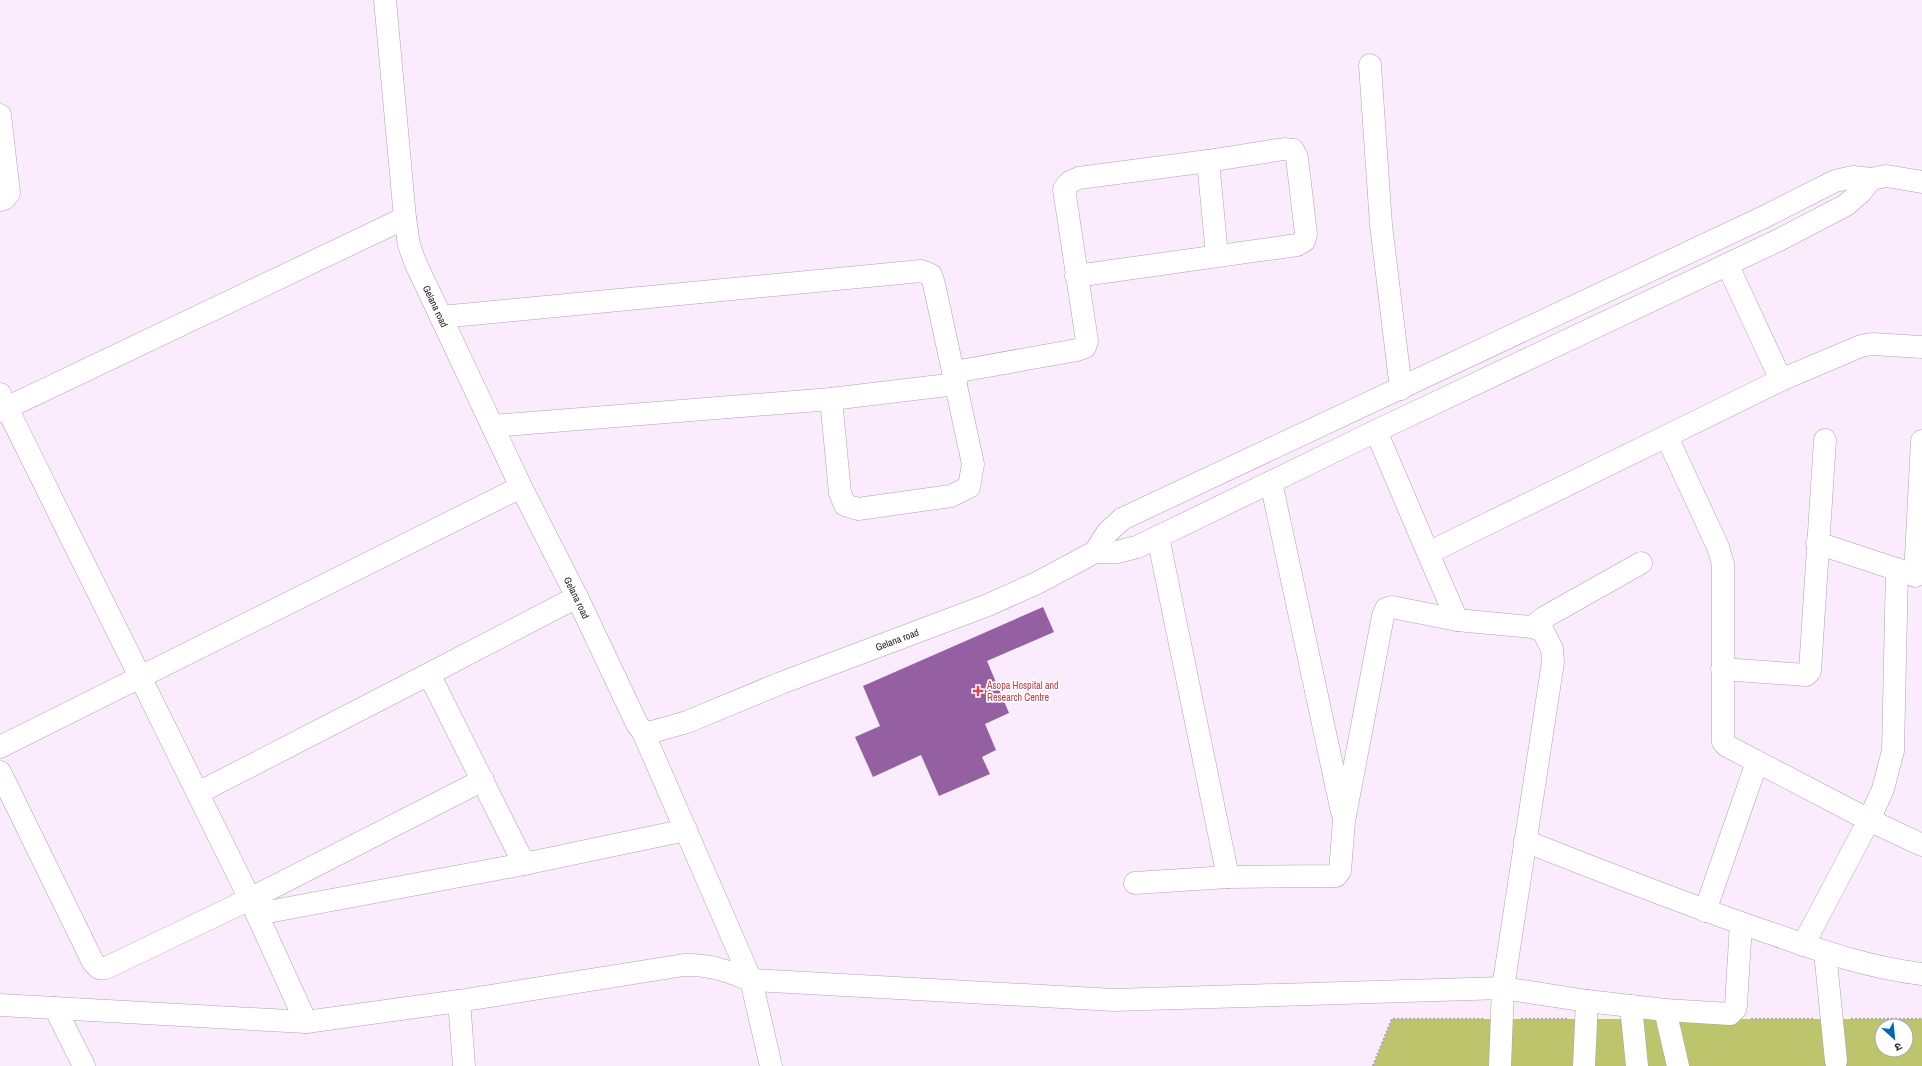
<svg xmlns="http://www.w3.org/2000/svg" width="1922" height="1066" viewBox="0 0 1922 1066" font-family="'Archivo Narrow','Noto Sans Devanagari',sans-serif">
<style>
.forest{fill:#bdc56c;fill-rule:evenodd}
.building{fill:#9560a1}
.lines{fill:none;stroke-linecap:round;stroke-linejoin:round}
.minor-casing{stroke:#aea2b1;stroke-width:23}
.path{stroke:#b3a8b5;stroke-width:2.5;stroke-dasharray:2 2;stroke-linecap:butt}
.minor{stroke:#fff;stroke-width:22}
.health-dot{fill:#e0444e;stroke:#fff;stroke-width:1.5}
.labels{text-anchor:middle;stroke-width:3.5;stroke-linejoin:round;paint-order:stroke}
.street-label{font-size:10px;fill:#262127;stroke:#fff}
.health-label{font-size:10px;fill:#be3a42;stroke:#fff;text-anchor:start}
</style>
<rect width="100%" height="100%" fill="#faecfd"/>
<!-- forest -->
<path class="forest" d="M1392,1019H1922V1066H1373ZM1882,1026H1906V1050H1882Z"/>
<!-- building -->
<polygon class="building" points="1043,607 1054,632 987,661 1009,713 985,724 996,750 982,757 990,774 939,796 921,755 873,777 855,737 880,726 863,686"/>
<g class="lines">
<!-- minor casing -->
<g class="minor-casing">
<g id="minor">
<path id="s1" d="M385,0L405,218L409,245L415,262L521,487L577,597L637,724L643,732H652L687,722L781,683L988,605L1037,583L1095,552H1117L1137,547L1376,431L1779,240L1846,205L1861,192L1871,179"/>
<polyline points="1370,65 1381,225 1401,389"/>
<polyline points="0,115 9,193 4,199 0,200"/>
<polyline points="1208,161 1217,255"/>
<polyline points="1728,266 1781,380"/>
<polyline points="441,317 921,271 931,275 934,284 973,464 969,487 951,496 858,509 845,505 840,493 831,399"/>
<polyline points="954,372 1077,350 1085,347 1087,341 1064,189 1070,182 1079,178 1208,161 1284,149 1293,150 1297,158 1306,234 1304,241 1297,245 1076,276"/>
<polyline points="0,394 250,899 306,1022"/>
<polyline points="0,411 405,218"/>
<polyline points="492,426 831,399 956,384"/>
<polyline points="1376,431 1428,553"/>
<polyline points="1667,437 1718,547 1723,564 1723,742 1727,746 1869,820 1922,845"/>
<polyline points="1271,482 1342,812"/>
<polyline points="1158,537 1228,877"/>
<polyline points="1817,543 1911,574"/>
<polyline points="1095,552 1107,533 1122,519 1766,216 1835,181 1853,177 1871,179 1886,176 1922,182"/>
<polyline points="1915,576 1922,441"/>
<polyline points="1532,627 1545,617 1641,563"/>
<polyline points="1722,669 1806,675 1810,671 1825,440"/>
<polyline points="429,674 577,597"/>
<polyline points="643,732 751,980 771,1066"/>
<polyline points="0,747 521,487"/>
<polyline points="0,772 93,962 99,968 106,968 250,899 483,780"/>
<polyline points="198,793 429,674 524,864"/>
<path d="M1525,841C1607,873 1689,906 1773,934C1821,951 1870,968 1922,974"/>
<polyline points="1135,883 1228,877 1336,876 1340,871 1344,821 1383,616 1386,609 1392,607 1457,620"/>
<polyline points="1705,911 1757,762"/>
<polyline points="257,914 524,864 686,830"/>
<polyline points="1803,945 1869,820 1883,789 1893,751 1897,569"/>
<polyline points="1825,952 1836,1061"/>
<polyline points="459,1001 464,1066"/>
<path d="M0,1005L306,1022L459,1001L684,965C710,964 727,971 751,980L1114,1000L1503,988L1587,1001L1665,1010L1730,1014L1735,1009L1736,1005L1741,924"/>
<polyline points="1631,1006 1637,1066"/>
<polyline points="55,1008 84,1066"/>
<polyline points="1665,1010 1678,1066"/>
<polyline points="1500,1066 1503,988 1553,662 1552,649 1543,631 1532,627 1457,620 1428,553 1781,380 1861,346 1872,344 1922,347"/>
<polyline points="1584,1066 1587,1001"/>
</g>
</g>
<!-- path -->
<g class="path">
<polyline points="1521,1019 1568,1019"/>
<polyline points="1751,1019 1814,1019"/>
<polyline points="1851,1019 1922,1019"/>
<polyline points="1373,1066 1392,1019 1484,1019"/>
</g>
<!-- minor -->
<use href="#minor" class="minor"/>
</g>
<!-- markers -->
<path class="health-dot" d="M976 685h4v4h4v4h-4v4h-4v-4h-4v-4h4z"/>
<g class="labels">
<!-- street labels -->
<g class="street-label">
<text dy="4" stroke="none"><textPath href="#s1" startOffset="313">Gelana road</textPath></text>
<text dy="4" stroke="none"><textPath href="#s1" startOffset="637">Gelana road</textPath></text>
<text dy="4" stroke="none"><textPath href="#s1" startOffset="1058">Gelana road</textPath></text>
</g>
<!-- health labels -->
<g class="health-label">
<text x="987" y="689">Asopa Hospital and<tspan x="987" dy="12">Research Centre</tspan></text>
</g>
</g>
<!-- north arrow -->
<g transform="translate(1894 1038) rotate(153)"><circle r="19" fill="#ffffff" stroke="#a8a6a9"/>
<path d="M0-3L7 15L0 10L-7 15Z" fill="#0067b3"/>
<text y="-6" font-size="11" font-weight="bold" text-anchor="middle" fill="#262127">उ</text>
</g>
</svg>
